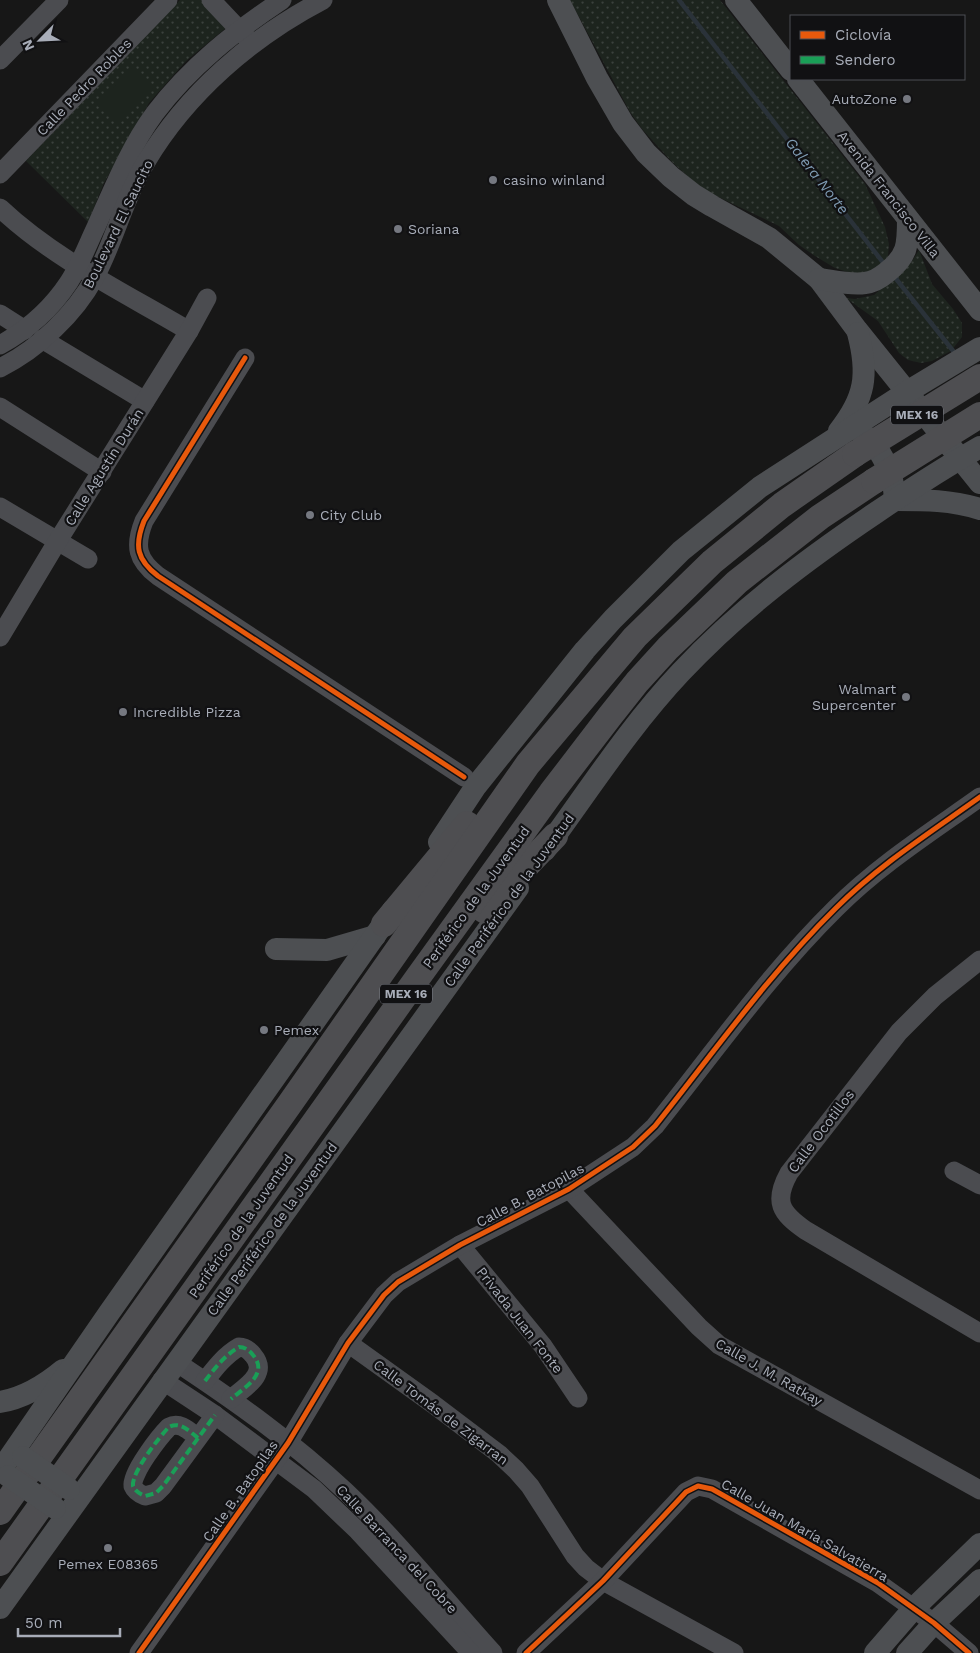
<svg xmlns="http://www.w3.org/2000/svg" width="980" height="1653" viewBox="0 0 980 1653" font-family="'Work Sans',sans-serif">
<style>
.park{fill:url(#park-dots)}
.pitch{fill:#1d241e}
.lines{fill:none;stroke-linecap:round;stroke-linejoin:round}
.stream{stroke:#2a3239;stroke-width:4.5}
.minor{stroke:#4b4c50;stroke-width:19}
.major{stroke:#4d4f52;stroke-width:22}
.highway{stroke:#4e4e51;stroke-width:26}
.major-bridge{stroke:#4d4f52;stroke-width:22}
.highway-bridge{stroke:#4e4e51;stroke-width:26}
.quiet{stroke:#1a9f57;stroke-width:4;stroke-dasharray:8 4;stroke-linecap:butt}
.cycleway-casing{stroke:#111113;stroke-width:8}
.cycleway{stroke:#e8590c;stroke-width:5}
.poi-dot{fill:#757880;stroke:#111113;stroke-width:2}
.labels{text-anchor:middle;stroke-width:4.5;stroke-linejoin:round;paint-order:stroke}
.shield{fill:#111113;stroke:#7b7e86;stroke-width:1}
.shield-label{font-size:12px;font-weight:bold;fill:#a8adb8}
.street-label{font-size:14px;fill:#a8adb8;stroke:#111113}
.poi-label{font-size:14px;fill:#a8adb8;stroke:#111113;text-anchor:start}
.water-label{font-size:15px;font-style:italic;fill:#7f9bb3;stroke:#111113}
</style>
<defs>
<pattern id="park-dots" width="8" height="8" patternUnits="userSpaceOnUse" patternTransform="scale(1.25)"><rect width="8" height="8" fill="#1d241e"/><path d="M2 2h.1M6 6h.1" fill="none" stroke="#3b413d" stroke-width="1.8" stroke-linecap="round"/></pattern>
</defs>
<rect width="100%" height="100%" fill="#171717"/>
<!-- park -->
<g class="park">
<polygon points="180,0 203,0 227,27 186,61 149,103 104,183 88,222 26,161"/>
<polygon points="570,0 720,0 865,184 885,227 889,244 888,256 880,269 857,275 835,268 815,256 799,245 779,226 710,193 693,181 672,162 642,129 630,112"/>
<polygon points="919,250 932,284 953,309 962,323 962,337 951,351 932,361 921,363 908,360 899,353 878,321 846,298 855,299 874,295 912,261"/>
</g>
<!-- pitch -->
<polygon class="pitch" points="132,68 153,88 118,125 97,105"/>
<g class="lines">
<!-- stream -->
<g class="stream">
<polyline points="679,0 885,265"/>
<polyline points="893,275 954,352"/>
</g>
<!-- minor -->
<g class="minor">
<polyline points="211,0 247,38"/>
<polyline points="0,60 59,0"/>
<polyline points="0,174 168,0"/>
<path d="M0,208C54,259 125,293 189,331"/>
<polyline points="0,314 25,330"/>
<polyline points="42,339 145,401"/>
<path d="M0,345C27,330 52,308 69,282C80,265 87,246 96,227C113,189 130,147 155,113C190,67 234,32 282,0"/>
<path d="M245,358L144,521C134,546 137,560 158,576L464,777"/>
<path d="M0,368C38,349 75,314 95,277C115,240 124,198 146,162C187,93 252,37 323,0"/>
<polyline points="0,407 102,472"/>
<polyline points="0,507 88,559"/>
<polyline points="0,637 57,542 189,331 207,298"/>
<path d="M980,960L935,996L899,1032L789,1173C773,1202 781,1213 805,1230L980,1333"/>
<polyline points="954,1171 980,1185"/>
<polyline points="569,1189 699,1327 719,1345 980,1490"/>
<polyline points="460,1245 543,1346 578,1398"/>
<polyline points="348,1343 433,1404 499,1454 516,1470 530,1486 575,1556 586,1568 603,1581 734,1653"/>
<path d="M176,1362C235,1401 293,1442 345,1491C398,1541 444,1599 493,1653"/>
<polyline points="162,1380 215,1415 314,1489 358,1531 471,1653"/>
<path d="M205,1381C215,1368 225,1355 239,1347C245,1347 249,1350 253,1355C269,1374 245,1387 231,1399"/>
<path d="M198,1438C189,1431 180,1421 169,1427C160,1436 131,1473 133,1486C135,1491 140,1494 145,1496L156,1493L163,1486L215,1415"/>
<path d="M139,1653L288,1443L348,1343L384,1295L398,1282L460,1245L569,1189L633,1147L655,1126C714,1052 769,974 836,908C879,865 931,832 980,797"/>
<polyline points="526,1653 603,1581 686,1492 698,1486 712,1489 878,1583 934,1623 969,1653"/>
</g>
<!-- major -->
<g class="major">
<polyline points="558,0 597,78 623,123 646,153 671,177 694,195 712,206 769,238 819,279 857,330 980,483"/>
<polyline points="736,0 791,70"/>
<polyline points="798,79 980,310"/>
<path d="M819,279C834,281 850,285 865,283C873,282 880,278 886,273C908,256 908,245 908,219"/>
<path d="M839,431C865,398 869,375 858,333"/>
<path d="M861,432C882,449 894,474 895,500C925,500 951,500 980,509"/>
<polyline points="439,842 476,786 585,650 613,619 681,551 760,487 907,392 980,348"/>
<path d="M545,850C589,790 630,726 681,672C739,610 807,559 877,512C911,489 945,467 980,447"/>
<polyline points="276,949 327,950 375,936"/>
<path d="M0,1402C24,1398 45,1385 63,1370"/>
<polyline points="0,1471 109,1313 393,910"/>
<polyline points="0,1608 518,888"/>
<polyline points="875,1653 914,1608 980,1544"/>
<polyline points="907,1653 934,1623 980,1580"/>
</g>
<!-- highway -->
<g class="highway">
<polyline points="484,910 555,836"/>
<polyline points="384,924 467,824"/>
<polyline points="0,1512 289,1105 528,764 635,637 712,562 782,505 855,454"/>
<polyline points="0,1563 416,980 551,793 610,716 637,682 668,648 737,582 820,517 874,481"/>
</g>
<!-- major-bridge -->
<g class="major-bridge">
<polyline points="23,1457 69,1489"/>
<polyline points="8,1476 55,1508"/>
</g>
<!-- highway-bridge -->
<g class="highway-bridge">
<polyline points="855,454 980,377"/>
<polyline points="874,481 980,415"/>
</g>
<!-- quiet -->
<g class="quiet">
<path d="M205,1381C215,1368 225,1355 239,1347C245,1347 249,1350 253,1355C269,1374 245,1387 231,1399"/>
<path d="M198,1438C189,1431 180,1421 169,1427C160,1436 131,1473 133,1486C135,1491 140,1494 145,1496L156,1493L163,1486L215,1415"/>
</g>
<!-- cycleway casing -->
<g class="cycleway-casing">
<g id="cycleway">
<path d="M245,358L144,521C134,546 137,560 158,576L464,777"/>
<path d="M139,1653L288,1443L348,1343L384,1295L398,1282L460,1245L569,1189L633,1147L655,1126C714,1052 769,974 836,908C879,865 931,832 980,797"/>
<polyline points="526,1653 603,1581 686,1492 698,1486 712,1489 878,1583 934,1623 969,1653"/>
</g>
</g>
<!-- cycleway -->
<use href="#cycleway" class="cycleway"/>
</g>
<!-- markers -->
<g class="poi-dot">
<circle cx="907" cy="99" r="5"/>
<circle cx="493" cy="180" r="5"/>
<circle cx="398" cy="229" r="5"/>
<circle cx="310" cy="515" r="5"/>
<circle cx="906" cy="697" r="5"/>
<circle cx="123" cy="712" r="5"/>
<circle cx="264" cy="1030" r="5"/>
<circle cx="108" cy="1548" r="5"/>
</g>
<g class="labels">
<!-- shield labels -->
<g class="shield">
<rect x="891" y="405.5" width="52" height="19" rx="4"/>
<rect x="380" y="984.5" width="52" height="19" rx="4"/>
</g>
<g class="shield-label">
<text x="917" y="419">MEX 16</text>
<text x="406" y="998">MEX 16</text>
</g>
<!-- street labels -->
<g class="street-label">
<text transform="translate(84 87) rotate(-46)" y="5">Calle Pedro Robles</text>
<text transform="translate(889 194) rotate(52)" y="5">Avenida Francisco Villa</text>
<text transform="translate(118 224) rotate(-64)" y="5">Boulevard El Saucito</text>
<text transform="translate(104 467) rotate(-58)" y="5">Calle Agustín Durán</text>
<text transform="translate(476 897) rotate(-54)" y="5">Periférico de la Juventud</text>
<text transform="translate(509 900) rotate(-54)" y="5">Calle Periférico de la Juventud</text>
<text transform="translate(821 1131) rotate(-53)" y="5">Calle Ocotillos</text>
<text transform="translate(530 1195) rotate(-28)" y="5">Calle B. Batopilas</text>
<text transform="translate(241 1226) rotate(-55)" y="5">Periférico de la Juventud</text>
<text transform="translate(272 1229) rotate(-54)" y="5">Calle Periférico de la Juventud</text>
<text transform="translate(520 1320) rotate(52)" y="5">Privada Juan Fonte</text>
<text transform="translate(769 1372) rotate(30)" y="5">Calle J. M. Ratkay</text>
<text transform="translate(441 1412) rotate(37)" y="5">Calle Tomás de Zigarran</text>
<text transform="translate(240 1491) rotate(-55)" y="5">Calle B. Batopilas</text>
<text transform="translate(805 1530) rotate(30)" y="5">Calle Juan María Salvatierra</text>
<text transform="translate(397 1549) rotate(47)" y="5">Calle Barranca del Cobre</text>
</g>
<!-- poi labels -->
<g class="poi-label">
<text x="897" y="104" text-anchor="end">AutoZone</text>
<text x="503" y="185">casino winland</text>
<text x="408" y="234">Soriana</text>
<text x="320" y="520">City Club</text>
<text x="896" y="694" text-anchor="end">Walmart<tspan x="896" dy="16">Supercenter</tspan></text>
<text x="133" y="717">Incredible Pizza</text>
<text x="274" y="1035">Pemex</text>
<text x="108" y="1569" text-anchor="middle">Pemex E08365</text>
</g>
<!-- water labels -->
<g class="water-label">
<text transform="translate(817 176) rotate(52)" y="5">Galera Norte</text>
</g>
</g>
<!-- legend -->
<rect x="790" y="15" width="175" height="65" fill="#111113" stroke="#4d4f55"/>
<rect x="800" y="31" width="25" height="8" fill="#e8590c" stroke="#4d4f55"/>
<text x="835" y="40" font-size="15" fill="#a8adb8">Ciclovía</text>
<rect x="800" y="56" width="25" height="8" fill="#1a9f57" stroke="#4d4f55"/>
<text x="835" y="65" font-size="15" fill="#a8adb8">Sendero</text>
<!-- north arrow -->
<g transform="translate(40 40) rotate(246)" stroke="#111113" stroke-width="4" paint-order="stroke">
<path d="M0-4L9 19L0 12L-9 19Z" fill="#a8adb8"/>
<text y="-8" font-size="14" font-weight="bold" text-anchor="middle" fill="#a8adb8">N</text>
</g>
<!-- scale -->
<path d="M18 1628v8h102v-8" fill="none" stroke="#a8adb8" stroke-width="2.5"/>
<text x="25" y="1628" font-size="15" fill="#a8adb8" stroke="#111113" stroke-width="4" paint-order="stroke">50 m</text>
</svg>
